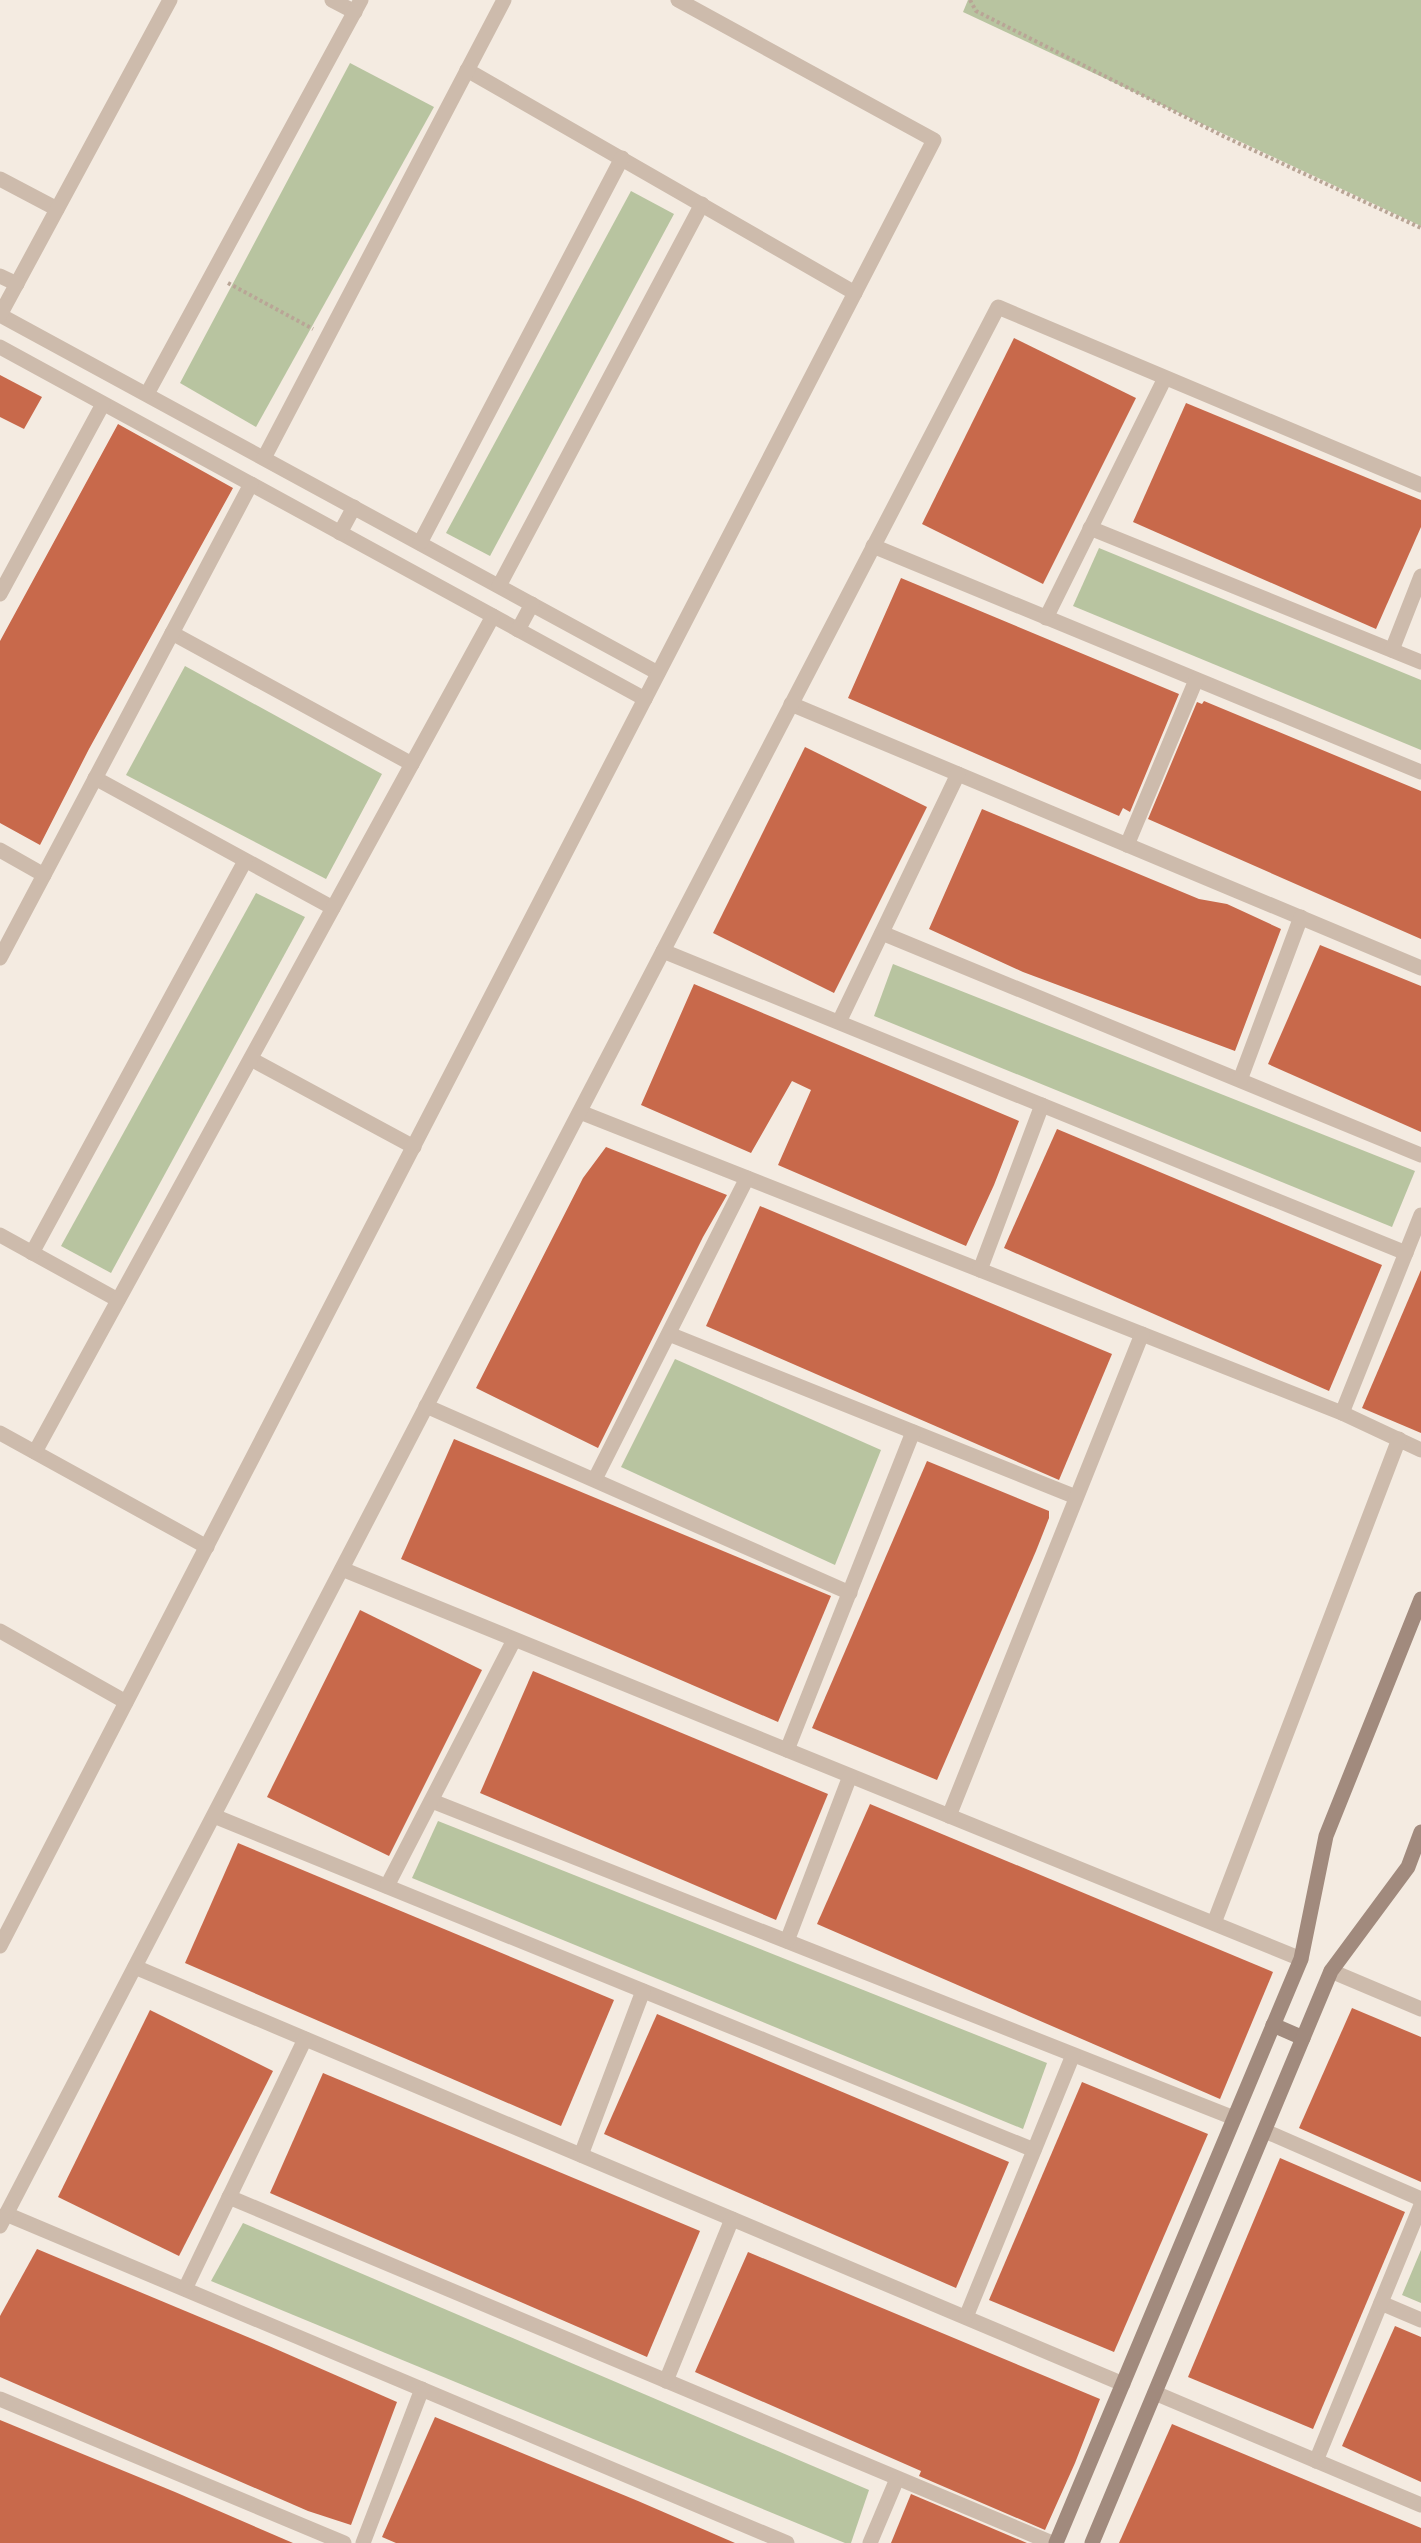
<svg xmlns="http://www.w3.org/2000/svg" width="1421" height="2543" viewBox="0 0 1421 2543" font-family="'Exo 2',sans-serif">
<style>
.green{fill:#b8c4a0}
.building{fill:#c8694b}
.lines{fill:none;stroke-linecap:round;stroke-linejoin:round}
.path{stroke:#b9a596;stroke-width:4;stroke-dasharray:3 3;stroke-linecap:butt}
.street{stroke:#cdbbac;stroke-width:15}
.secondary{stroke:#a18a7d;stroke-width:15}
</style>
<rect width="100%" height="100%" fill="#f4ebe1"/>
<!-- green -->
<g class="green">
<polygon points="968,0 1421,0 1421,226 963,12"/>
<polygon points="350,63 434,107 256,427 180,383"/>
<polygon points="631,191 674,214 490,556 446,533"/>
<polygon points="1099,548 1421,680 1421,750 1073,606"/>
<polygon points="185,666 382,774 326,879 126,775"/>
<polygon points="256,893 305,917 111,1273 61,1246"/>
<polygon points="893,964 1415,1171 1392,1227 874,1016"/>
<polygon points="675,1359 881,1450 835,1565 621,1467"/>
<polygon points="438,1821 1047,2063 1023,2129 412,1878"/>
<polygon points="243,2223 869,2490 851,2543 845,2543 211,2281"/>
<polygon points="1421,2250 1421,2303 1402,2295"/>
</g>
<!-- building -->
<g class="building">
<polygon points="1014,338 1136,398 1043,584 922,524"/>
<polygon points="0,375 42,397 24,429 0,417"/>
<polygon points="1186,403 1421,500 1421,527 1376,629 1133,522"/>
<polygon points="118,424 233,488 89,749 40,845 0,823 0,641"/>
<polygon points="901,578 1179,694 1130,812 1123,808 1119,816 848,698"/>
<polygon points="1204,701 1421,791 1421,939 1148,819 1197,702 1202,704"/>
<polygon points="805,747 927,807 834,993 713,933"/>
<polygon points="982,809 1199,899 1227,904 1281,929 1235,1051 1023,972 929,929"/>
<polygon points="1320,945 1421,986 1421,1132 1268,1064"/>
<polygon points="694,984 1019,1121 994,1185 966,1246 778,1165 811,1090 792,1081 751,1153 641,1105"/>
<polygon points="1057,1129 1382,1265 1329,1391 1004,1248"/>
<polygon points="606,1147 727,1195 703,1237 598,1448 476,1388 583,1178"/>
<polygon points="760,1206 1112,1354 1059,1480 706,1326"/>
<polygon points="1421,1270 1421,1433 1362,1408"/>
<polygon points="454,1439 831,1596 778,1722 401,1559"/>
<polygon points="927,1461 1049,1511 1049,1518 1036,1551 937,1780 812,1728"/>
<polygon points="360,1610 482,1670 389,1856 267,1797"/>
<polygon points="533,1671 828,1794 776,1920 480,1793"/>
<polygon points="870,1804 1273,1972 1220,2099 817,1924"/>
<polygon points="238,1843 614,2000 561,2126 185,1963"/>
<polygon points="1352,2008 1421,2037 1421,2182 1299,2128"/>
<polygon points="150,2010 273,2071 179,2256 58,2197"/>
<polygon points="657,2014 1009,2162 956,2288 604,2134"/>
<polygon points="323,2073 700,2231 647,2357 270,2193"/>
<polygon points="1082,2082 1208,2134 1114,2352 989,2300"/>
<polygon points="1280,2158 1405,2212 1313,2429 1188,2377"/>
<polygon points="37,2249 269,2346 397,2402 351,2525 308,2511 0,2377 0,2316"/>
<polygon points="748,2252 1100,2399 1075,2463 1045,2530 919,2476 921,2471 695,2372"/>
<polygon points="1395,2326 1421,2337 1421,2482 1342,2446"/>
<polygon points="435,2417 638,2501 735,2543 396,2543 382,2537"/>
<polygon points="0,2420 175,2492 293,2543 0,2543"/>
<polygon points="1172,2424 1421,2528 1421,2543 1119,2543"/>
<polygon points="911,2494 1027,2543 891,2543"/>
</g>
<g class="lines">
<!-- path -->
<g class="path">
<polyline points="970,0 976,11 1225,137 1421,228"/>
<polyline points="228,283 313,329"/>
</g>
<!-- street -->
<g class="street">
<polyline points="332,0 355,12"/>
<polyline points="467,70 855,293"/>
<polyline points="0,179 57,209"/>
<polyline points="0,276 17,284"/>
<polyline points="0,315 658,673"/>
<polyline points="0,315 170,0"/>
<polyline points="0,347 645,699"/>
<polyline points="147,394 361,0"/>
<polyline points="264,458 504,0"/>
<polyline points="1090,528 1421,662"/>
<polyline points="340,533 354,507"/>
<polyline points="420,543 622,158"/>
<polyline points="873,546 1421,772"/>
<polyline points="499,586 702,204"/>
<polyline points="0,594 103,404"/>
<polyline points="1046,618 1165,378"/>
<polyline points="518,630 532,604"/>
<polyline points="172,633 412,764"/>
<polyline points="1392,650 1421,576"/>
<polyline points="791,704 1421,968"/>
<polyline points="95,778 333,908"/>
<polyline points="1127,845 1196,680"/>
<polyline points="0,850 44,875"/>
<polyline points="882,933 1421,1155"/>
<polyline points="663,951 1406,1253"/>
<polyline points="0,958 251,484"/>
<polyline points="839,1022 958,774"/>
<polyline points="251,1059 414,1147"/>
<polyline points="1240,1080 1301,917"/>
<polyline points="580,1112 1342,1413 1421,1450"/>
<polyline points="0,1235 118,1300"/>
<polyline points="32,1253 245,861"/>
<polyline points="980,1270 1042,1105"/>
<polyline points="669,1334 1076,1497"/>
<polyline points="426,1406 850,1593"/>
<polyline points="1342,1413 1421,1215"/>
<polyline points="0,1433 207,1547"/>
<polyline points="35,1452 493,616"/>
<polyline points="595,1479 747,1178"/>
<polyline points="342,1569 1301,1959"/>
<polyline points="0,1631 126,1702"/>
<polyline points="787,1750 913,1432"/>
<polyline points="432,1801 1234,2118"/>
<polyline points="214,1816 1034,2150"/>
<polyline points="949,1816 1142,1334"/>
<polyline points="387,1886 514,1640"/>
<polyline points="1214,1923 1399,1439"/>
<polyline points="787,1941 850,1776"/>
<polyline points="0,1946 934,140 678,0"/>
<polyline points="135,1967 1123,2384"/>
<polyline points="1331,1971 1421,2009"/>
<polyline points="1265,2131 1421,2199"/>
<polyline points="581,2155 643,1991"/>
<polyline points="229,2197 1052,2543"/>
<polyline points="6,2214 787,2543"/>
<polyline points="0,2226 998,307 1421,485"/>
<polyline points="185,2289 305,2039"/>
<polyline points="1381,2303 1421,2320"/>
<polyline points="966,2317 1073,2055"/>
<polyline points="666,2381 732,2219"/>
<polyline points="1155,2393 1421,2505"/>
<polyline points="0,2399 344,2543"/>
<polyline points="1316,2461 1421,2205"/>
<polyline points="363,2543 422,2389"/>
<polyline points="870,2543 897,2479"/>
</g>
<!-- secondary -->
<g class="secondary">
<polyline points="1273,2025 1303,2038"/>
<polyline points="1056,2543 1301,1959 1326,1836 1421,1599"/>
<polyline points="1092,2543 1331,1971 1408,1867 1421,1832"/>
</g>
</g>
</svg>
